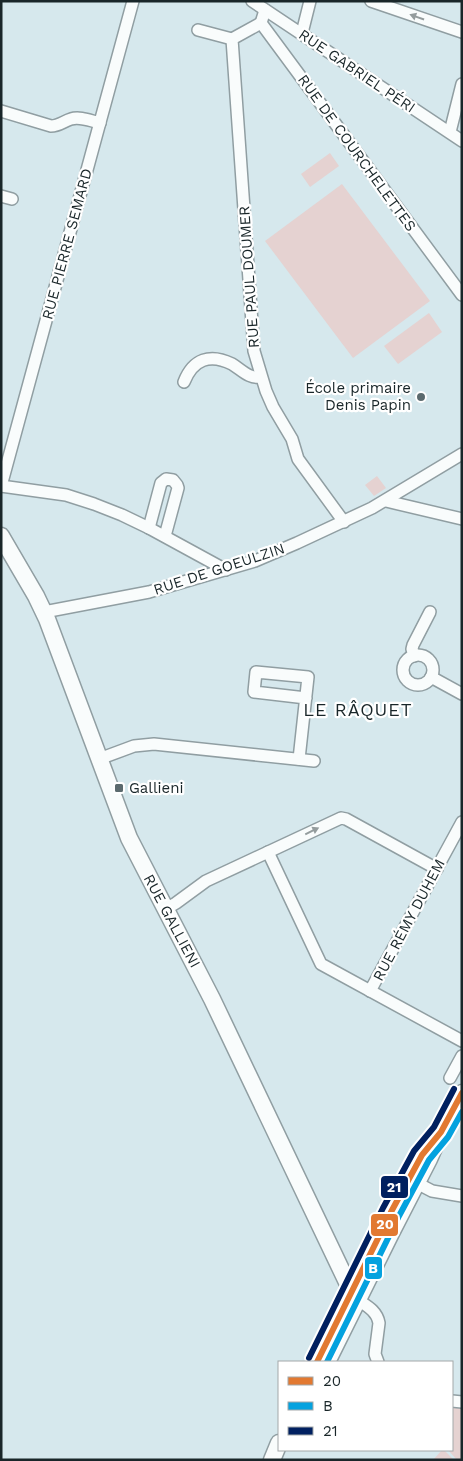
<svg xmlns="http://www.w3.org/2000/svg" width="463" height="1461" viewBox="0 0 463 1461" font-family="'Work Sans',sans-serif">
<style>
.green{fill:#e5d2d1}
.lines{fill:none;stroke-linecap:round;stroke-linejoin:round}
.street-casing{stroke:#909ea2;stroke-width:14}
.secondary-casing{stroke:#909ea2;stroke-width:19}
.street{stroke:#f9fcfc;stroke-width:11}
.secondary{stroke:#f9fcfc;stroke-width:16}
.bus-1-casing{stroke:#fff;stroke-width:10}
.bus-2-casing{stroke:#fff;stroke-width:10}
.bus-3-casing{stroke:#fff;stroke-width:10}
.bus-1{stroke:#e27931;stroke-width:6}
.bus-2{stroke:#04a2df;stroke-width:6}
.bus-3{stroke:#002060;stroke-width:6}
.oneway{fill:#949c9d}
.poi-dot{fill:#5b6a6e;stroke:#fff;stroke-width:2}
.labels{text-anchor:middle;stroke-width:4.5;stroke-linejoin:round;paint-order:stroke}
.street-label{font-size:15px;fill:#192629;stroke:#fff}
.poi-label{font-size:15px;fill:#192629;stroke:#fff;text-anchor:end}
.quarter-label{font-size:18px;letter-spacing:1px;fill:#192629;stroke:#fff}
.line-badge{stroke:#fff;stroke-width:2}
.badge-label{font-size:14px;text-anchor:middle;font-weight:bold;fill:#fff}
</style>
<rect width="100%" height="100%" fill="#d6e8ed"/>
<!-- green -->
<g class="green">
<polygon points="330,153 339,166 310,187 301,174"/>
<polygon points="342,184 430,301 353,358 265,241"/>
<polygon points="429,313 442,332 398,364 384,346"/>
<polygon points="377,476 386,488 374,496 365,485"/>
<polygon points="452,1405 460,1406 462,1410 462,1460 457,1460 448,1450 452,1450"/>
<polygon points="442,1450 444,1450 454,1460 433,1460"/>
</g>
<g class="lines">
<!-- street casing -->
<g class="street-casing">
<g id="street">
<polyline points="252,1 462,141"/>
<polyline points="371,1 462,32"/>
<polyline points="265,10 261,23 462,295"/>
<polyline points="261,23 232,39 254,351 266,391 273,407 292,439 298,459 344,522"/>
<polyline points="198,30 232,39"/>
<polyline points="302,33 310,1"/>
<path d="M1,111L51,126C59,126 64,121 71,119C80,116 91,121 100,123"/>
<polyline points="450,132 462,84"/>
<polyline points="1,196 12,199"/>
<path d="M184,382C193,359 210,353 232,364C242,370 249,379 261,377"/>
<polyline points="1,486 133,1"/>
<polyline points="1,486 66,495 94,504 122,515 149,528 226,570"/>
<polyline points="386,501 462,519"/>
<polyline points="149,528 161,483 166,479 173,480 177,485 178,488 165,536"/>
<polyline points="44,612 149,592 255,561 297,543 372,508 462,454"/>
<circle cx="418" cy="670" r="15"/>
<polyline points="414,656 412,649 413,645 430,612"/>
<polyline points="431,677 462,694"/>
<polyline points="99,759 134,746 154,744 314,761"/>
<polyline points="299,759 308,677 256,672 254,692 306,698"/>
<polyline points="268,852 321,964 462,1041"/>
<polyline points="166,909 176,903 206,881 341,818 346,819 437,869"/>
<polyline points="370,991 462,822"/>
<polyline points="450,1078 462,1056"/>
<polyline points="409,1179 432,1191 462,1196"/>
<path d="M358,1300C367,1306 377,1311 379,1323L375,1354L378,1362"/>
<polyline points="452,1401 462,1402"/>
</g>
</g>
<!-- secondary casing -->
<g class="secondary-casing">
<g id="secondary">
<polyline points="1,536 36,596 47,619 129,838 212,999 347,1282 358,1300"/>
<polyline points="327,1362 391,1233 429,1159 441,1132 462,1093"/>
<polyline points="272,1460 279,1443"/>
</g>
</g>
<!-- street -->
<use href="#street" class="street"/>
<!-- secondary -->
<use href="#secondary" class="secondary"/>
<!-- bus-1 casing -->
<g class="bus-1-casing">
<polyline id="bus-1" points="317,1362 391,1212 422,1155 441,1132 462,1093"/>
</g>
<!-- bus-2 casing -->
<g class="bus-2-casing">
<polyline id="bus-2" points="327,1362 399,1216 429,1160 448,1137 462,1112"/>
</g>
<!-- bus-3 casing -->
<g class="bus-3-casing">
<polyline id="bus-3" points="309,1358 383,1208 414,1151 434,1127 454,1089"/>
</g>
<!-- bus-1 -->
<use href="#bus-1" class="bus-1"/>
<!-- bus-2 -->
<use href="#bus-2" class="bus-2"/>
<!-- bus-3 -->
<use href="#bus-3" class="bus-3"/>
</g>
<!-- one-way arrows -->
<defs><path id="oneway-solid" d="M-6-.8H1V-3.2L6.5 0L1 3.2V.8H-6Z" transform="scale(1.25)"/></defs>
<g class="oneway">
<use href="#oneway-solid" transform="translate(417 17) rotate(-161)"/>
<use href="#oneway-solid" transform="translate(312 831) rotate(-26)"/>
</g>
<!-- markers -->
<g class="poi-dot">
<circle cx="421" cy="397" r="5"/>
<rect x="114" y="783" width="10" height="10" rx="2.5"/>
</g>
<g class="labels">
<!-- street labels -->
<g class="street-label">
<text transform="translate(357 71) rotate(34)" y="5">RUE GABRIEL PÉRI</text>
<text transform="translate(357 153) rotate(54)" y="5">RUE DE COURCHELETTES</text>
<text transform="translate(67 244) rotate(-75)" y="5">RUE PIERRE SEMARD</text>
<text transform="translate(249 277) rotate(-94)" y="5">RUE PAUL DOUMER</text>
<text transform="translate(219 569) rotate(-18)" y="5">RUE DE GOEULZIN</text>
<text transform="translate(409 920) rotate(-62)" y="5">RUE RÉMY DUHEM</text>
<text transform="translate(172 921) rotate(62)" y="5">RUE GALLIENI</text>
</g>
<!-- poi labels -->
<g class="poi-label">
<text x="411" y="393">École primaire<tspan x="411" dy="17">Denis Papin</tspan></text>
<text x="129" y="793" text-anchor="start">Gallieni</text>
</g>
<!-- quarter labels -->
<g class="quarter-label">
<text x="358" y="716">LE RÂQUET</text>
</g>
</g>
<g class="line-badge">
<rect x="380" y="1175" width="29" height="24" rx="5" fill="#002060"/>
<rect x="370" y="1213" width="29" height="24" rx="5" fill="#e27931"/>
<rect x="364" y="1256" width="19" height="24" rx="5" fill="#04a2df"/>
</g>
<g class="badge-label">
<text x="394" y="1192">21</text>
<text x="385" y="1229">20</text>
<text x="373" y="1273">B</text>
</g>
<!-- border -->
<rect width="463" height="1461" fill="none" stroke="#192629" stroke-width="5"/>
<!-- legend -->
<rect x="278" y="1361" width="175" height="90" fill="#ffffff" stroke="#a3a8a9"/>
<rect x="288" y="1377" width="25" height="8" fill="#e27931" stroke="#a3a8a9"/>
<text x="323" y="1386" font-size="15" fill="#192629">20</text>
<rect x="288" y="1402" width="25" height="8" fill="#04a2df" stroke="#a3a8a9"/>
<text x="323" y="1411" font-size="15" fill="#192629">B</text>
<rect x="288" y="1427" width="25" height="8" fill="#002060" stroke="#a3a8a9"/>
<text x="323" y="1436" font-size="15" fill="#192629">21</text>
</svg>
